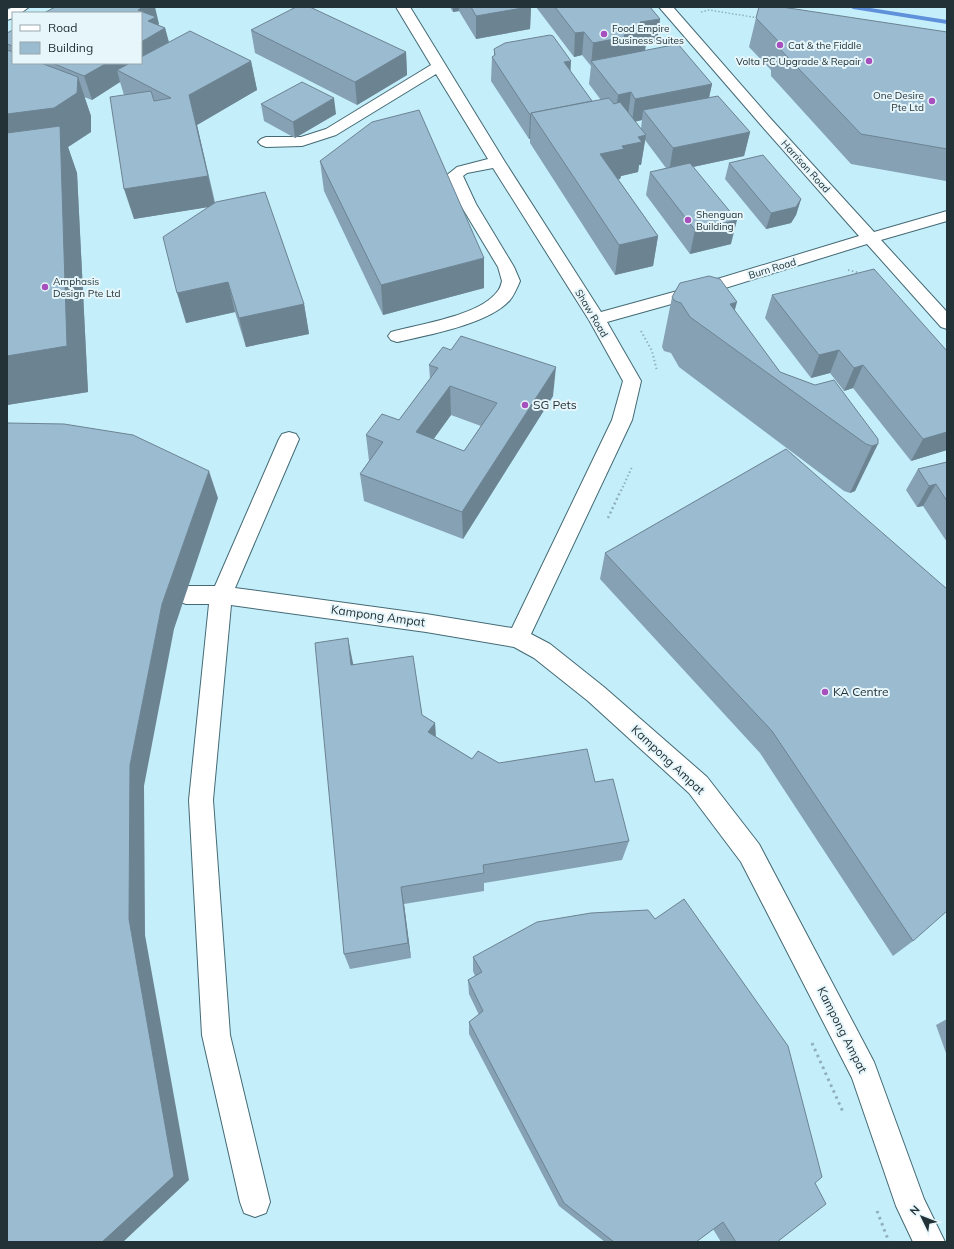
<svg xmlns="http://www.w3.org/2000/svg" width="954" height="1249" viewBox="0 0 954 1249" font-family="Mulish,sans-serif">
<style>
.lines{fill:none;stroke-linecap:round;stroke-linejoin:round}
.stream{fill:#5f91db;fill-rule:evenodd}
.minor-casing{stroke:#446a74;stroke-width:2}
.path-far3{stroke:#8fb0ba;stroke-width:1.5;stroke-dasharray:1.5 2;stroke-linecap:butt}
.path-far2{stroke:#8fb0ba;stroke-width:2;stroke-dasharray:1.5 2.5;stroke-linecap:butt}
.path-far1{stroke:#8fb0ba;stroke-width:2.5;stroke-dasharray:2 3;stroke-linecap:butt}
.path{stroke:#8fb0ba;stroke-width:3;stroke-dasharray:2.5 4;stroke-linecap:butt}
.minor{fill:#fff;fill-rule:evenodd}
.wall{fill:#85a1b3;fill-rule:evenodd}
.shaded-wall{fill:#6c8392}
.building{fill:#9bbbd0;stroke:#6c8392;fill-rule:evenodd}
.poi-dot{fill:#a750bd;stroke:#e6f6fb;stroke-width:1.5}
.labels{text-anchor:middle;stroke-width:4;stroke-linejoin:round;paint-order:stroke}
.far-poi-label{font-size:10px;fill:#223237;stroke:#e6f6fb;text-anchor:start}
.far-street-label{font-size:10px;fill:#223237;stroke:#e6f6fb}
.poi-label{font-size:12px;fill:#223237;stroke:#e6f6fb;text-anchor:start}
.street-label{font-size:12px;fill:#223237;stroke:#e6f6fb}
</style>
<rect width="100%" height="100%" fill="#c4eefa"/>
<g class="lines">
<!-- stream -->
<polygon class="stream" points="850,7 864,7 947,20 947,24 853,9"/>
<!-- minor casing -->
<g class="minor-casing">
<g id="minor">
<polygon points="13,7 29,7 21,13 13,13 13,18 7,20 7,10"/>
<path d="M396,7H410L505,162L601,312L681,290L859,236L761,125L659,7H673L771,119L874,232L947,211V221L881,240L947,312V329L941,327L867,244L693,298L607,322L641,381L632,420L531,634L550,644L604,687L707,777L759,844L874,1062L924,1199L945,1242H913L896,1206L852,1078L741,862L689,793L588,701L534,658L514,647L426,632L231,605L213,800L230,1035L270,1202L266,1213L255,1217L244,1213L240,1202L202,1035L189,800L209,604H186L178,601L175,595L178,589L186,586H215L279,439L282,434L289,432L296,434L299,439L235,588L426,614L512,628L612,420L623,381L589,320L493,168L467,173L463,176L476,204L514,267L520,281C517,288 514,295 510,300C489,324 428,335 397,342L391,340L388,336L391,332C419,324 479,316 497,292C500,289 501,285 502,281L498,267L460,204L447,175L457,167L488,159L436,74L336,135L302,146L266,147L261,145L258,142L261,139L266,137H301L326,129L431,65Z"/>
</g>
</g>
<!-- path-far3 -->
<polyline class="path-far3" points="701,12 709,10 759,18"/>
<!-- path-far2 -->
<g class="path-far2">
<polyline points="848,270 860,273"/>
<polyline points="641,331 652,351 657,371"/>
<polyline points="621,491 632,467"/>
</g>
<!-- path-far1 -->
<polyline class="path-far1" points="608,518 621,490"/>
<!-- path -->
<g class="path">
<polyline points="812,1043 843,1112"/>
<polyline points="877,1211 889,1242"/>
</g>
<!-- minor -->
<use href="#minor" class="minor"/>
</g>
<!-- wall -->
<g class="wall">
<polygon points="450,7 531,7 530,29 476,39 459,11 453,12"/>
<path d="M536,7H650L660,19L657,42L646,44L645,51L712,84L709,97L750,132L744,156L693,167L731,244L690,254L646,195L650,172L666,168L645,140L641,165H639L638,172L621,176L620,179H618L658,236L653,266L615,275L530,143V139H529L491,81L492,57L494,56V49L571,72L592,101L601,100L589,84L591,66L582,55L574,57ZM642,120L641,129L635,122Z"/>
<polygon points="141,13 159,24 158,25 165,28 169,42 251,61 257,90 197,125 215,202 304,304 309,334 246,347 235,312 186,323 208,207 134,219 124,95 120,82 92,100 84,97 91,116 91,132 68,147 77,173 88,392 7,405 7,33 13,30 13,63 141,63"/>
<polygon points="756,18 947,32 947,179 946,181 851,164 771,76 771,70 749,47"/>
<polygon points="251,30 406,52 407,75 357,105 255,53"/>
<polygon points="261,104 336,114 295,138 264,121"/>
<polygon points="320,161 484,288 383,315 324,191"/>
<polygon points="729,163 801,199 796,215 791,223 766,229 725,179"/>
<polygon points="772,295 947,351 947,450 911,461 853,388 844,391 830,373 811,378 765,318"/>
<polygon points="672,297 734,310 780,372 815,385 878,439 855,491 850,493 844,491 679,367 671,353 664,351 662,347"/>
<path d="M429,365L553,396L463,539L364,501L360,474L369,461L366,435L399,420L430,379ZM451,415L481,426L464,451L433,439Z"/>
<polygon points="786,449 913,941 893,956 760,753 600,579 605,553"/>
<polygon points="947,462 947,542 923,506 917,507 906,490 918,469"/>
<polygon points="353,665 422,715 435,723 436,737 472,759 499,763 629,841 622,860 484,883 484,891 404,904 411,958 350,969 344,954"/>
<polygon points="473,957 815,1183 777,1242 721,1242 713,1229 696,1242 605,1242 559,1206 469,1034 469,1022 479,1015 469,994 468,980 475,976 473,971"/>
<polygon points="947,1019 947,1056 936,1025"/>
</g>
<!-- shaded-wall -->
<g class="shaded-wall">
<polygon points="143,7 155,7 159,24 158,25 159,31 165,28 171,51 130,77 117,70 120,82 92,100 84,76 107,63 141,63 141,42 152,36 150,29 144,33 141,23 141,13 138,13 138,10"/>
<polygon points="453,7 459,7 459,11 453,12"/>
<polygon points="528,7 531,7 530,29 476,39 476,16"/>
<polygon points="660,19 657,42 646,44 644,54 591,61 591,66 593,43 624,35 640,22"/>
<polygon points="584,32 582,55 574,57 575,33"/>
<polygon points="406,52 407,75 357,105 355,82"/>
<polygon points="251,61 257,90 197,125 215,206 134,219 124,189 189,95"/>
<polygon points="571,61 570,84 564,62"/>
<polygon points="78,77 91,116 91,132 68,147 77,173 88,392 7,405 7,114"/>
<polygon points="712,84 707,107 643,110 642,120 632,122 635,99"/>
<polygon points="631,92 628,116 615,118 618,95"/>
<polygon points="334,98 336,114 295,138 293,122"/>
<polygon points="530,115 531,115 530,139 529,139"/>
<polygon points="750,132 744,156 669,172 673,148"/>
<polygon points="646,135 641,165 639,165 638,172 621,176 620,179 597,184 600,154 622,146 638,137"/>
<polygon points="801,199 796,215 791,223 766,229 771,213"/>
<polygon points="737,220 731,244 690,254 695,230"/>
<polygon points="658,236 653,266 615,275 619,245"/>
<polygon points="484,258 484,288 383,315 381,285"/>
<polygon points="228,282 235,312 186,323 177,293"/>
<polygon points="737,302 726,343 730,304"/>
<polygon points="304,304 309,334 246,347 239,318"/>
<polygon points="839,350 830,373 811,378 819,355"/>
<polygon points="863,365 853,388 844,391 854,368"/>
<polygon points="556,367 553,396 463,539 462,512"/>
<polygon points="450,386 451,415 418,461 416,432"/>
<polygon points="947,432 947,450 911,461 923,439"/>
<polygon points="878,444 855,491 850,493 872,446"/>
<polygon points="209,471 218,498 174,629 144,786 145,935 189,1180 123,1242 102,1242 130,765 162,604"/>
<polygon points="936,484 923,506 917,507 929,486"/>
<polygon points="348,638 353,663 356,689 351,665"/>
<polygon points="435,723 436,745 428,732"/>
<polygon points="401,887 404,904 411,958 408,943"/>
</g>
<!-- building -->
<g class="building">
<polygon points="55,7 143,7 138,10 156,17 148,21 165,28 141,42 141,13 44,13"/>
<polygon points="296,7 310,7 406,52 355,82 251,30"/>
<polygon points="471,7 528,7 476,16"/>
<polygon points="555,7 650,7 660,19 640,22 647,31 624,35 625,37 593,43 584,32 575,33"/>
<polygon points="759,7 782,7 947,32 947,149 861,134 778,47 778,41 756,18"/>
<polygon points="13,30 13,46 7,44 7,33"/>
<polygon points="190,31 251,61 189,95 208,176 124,189 110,97 151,91 154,101 171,98 117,70 130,63 141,63 141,57"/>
<polygon points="550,35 553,36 571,61 564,62 592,101 531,113 531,115 530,115 492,57 495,55 494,49 505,43"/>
<polygon points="678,44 712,84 635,99 631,92 618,95 591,61"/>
<polygon points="7,50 13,52 13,63 41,63 78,77 77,93 54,108 7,114"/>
<polygon points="52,63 107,63 84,76"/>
<polygon points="302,82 334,98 293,122 261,104"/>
<polygon points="718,96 750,132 673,148 643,110"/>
<polygon points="609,98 614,104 620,102 646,135 638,137 642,142 622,146 624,149 600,154 658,236 619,245 531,113"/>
<polygon points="419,110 484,258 381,285 320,161 372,122"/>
<polygon points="60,126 67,346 7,356 7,133"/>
<polygon points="763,155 801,199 796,207 771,213 729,163"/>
<polygon points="690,163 737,220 695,230 650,172"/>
<polygon points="265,192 304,304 239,318 228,282 177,293 163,237 216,202"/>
<polygon points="874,269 947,351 947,432 923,439 863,365 854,368 839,350 819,355 772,295"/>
<polygon points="709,276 720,279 737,302 730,304 780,372 815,385 834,380 878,439 878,444 872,446 866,444 690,317 681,303 675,301 672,297 680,283"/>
<path d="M461,336L556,367L462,512L360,474L383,442L366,435L382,414L399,420L438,368L429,365L443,347L451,350ZM450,386L497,403L464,451L416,432Z"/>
<polygon points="7,423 64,424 133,435 209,471 162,604 130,765 129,919 174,1176 102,1242 7,1242"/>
<polygon points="786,449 947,589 947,911 913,941 772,731 605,553"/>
<polygon points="947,462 947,501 936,484 929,486 918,469"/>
<polygon points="348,638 351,665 413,656 422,715 435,723 428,732 472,759 478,751 499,763 587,749 595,782 613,779 629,841 483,865 484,873 401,887 408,943 344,954 315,643"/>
<polygon points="684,899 788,1046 822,1177 815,1183 826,1204 777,1242 736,1242 723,1222 696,1242 614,1242 564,1203 469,1022 483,1011 468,980 482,972 473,957 537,922 591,913 648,910 655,919"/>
</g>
<!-- markers -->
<g class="poi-dot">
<circle cx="604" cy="34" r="4"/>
<circle cx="780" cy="45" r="4"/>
<circle cx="869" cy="61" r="4"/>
<circle cx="932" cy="101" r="4"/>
<circle cx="688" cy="220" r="4"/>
<circle cx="45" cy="287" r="4"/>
<circle cx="525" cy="405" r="4"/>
<circle cx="825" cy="692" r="4"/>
</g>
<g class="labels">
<!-- far-poi labels -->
<g class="far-poi-label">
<text x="612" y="32">Food Empire<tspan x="612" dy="12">Business Suites</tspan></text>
<text x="788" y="49">Cat &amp; the Fiddle</text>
<text x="861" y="65" text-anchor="end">Volta PC Upgrade &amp; Repair</text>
<text x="924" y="99" text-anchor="end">One Desire<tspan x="924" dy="12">Pte Ltd</tspan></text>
<text x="696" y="218">Shenguan<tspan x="696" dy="12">Building</tspan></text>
<text x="53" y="285">Amphasis<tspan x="53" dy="12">Design Pte Ltd</tspan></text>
</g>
<!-- far-street labels -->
<g class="far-street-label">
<text transform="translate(806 166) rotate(48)" y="4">Harrison Road</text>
<text transform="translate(772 268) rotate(-17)" y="4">Burn Road</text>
<text transform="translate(592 313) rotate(59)" y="4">Shaw Road</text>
</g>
<!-- poi labels -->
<g class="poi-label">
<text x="533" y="409">SG Pets</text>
<text x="833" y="696">KA Centre</text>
</g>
<!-- street labels -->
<g class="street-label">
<text transform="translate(378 616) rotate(8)" y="4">Kampong Ampat</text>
<text transform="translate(668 760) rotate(43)" y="4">Kampong Ampat</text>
<text transform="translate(842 1030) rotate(63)" y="4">Kampong Ampat</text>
</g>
</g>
<!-- border -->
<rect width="954" height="1249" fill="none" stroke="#223237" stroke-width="16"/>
<!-- legend -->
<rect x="12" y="12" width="130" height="52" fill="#e6f6fb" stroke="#98a8ad"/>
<rect x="20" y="25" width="20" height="6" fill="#ffffff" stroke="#98a8ad"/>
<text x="48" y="32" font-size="12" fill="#223237">Road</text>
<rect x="20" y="42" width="20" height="12" fill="#9bbbd0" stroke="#98a8ad"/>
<text x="48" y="52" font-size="12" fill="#223237">Building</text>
<!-- north arrow -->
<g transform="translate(922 1217) rotate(313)" stroke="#e6f6fb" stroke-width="3" paint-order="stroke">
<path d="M0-3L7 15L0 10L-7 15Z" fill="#223237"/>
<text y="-6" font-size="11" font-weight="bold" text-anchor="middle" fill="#223237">N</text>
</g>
</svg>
